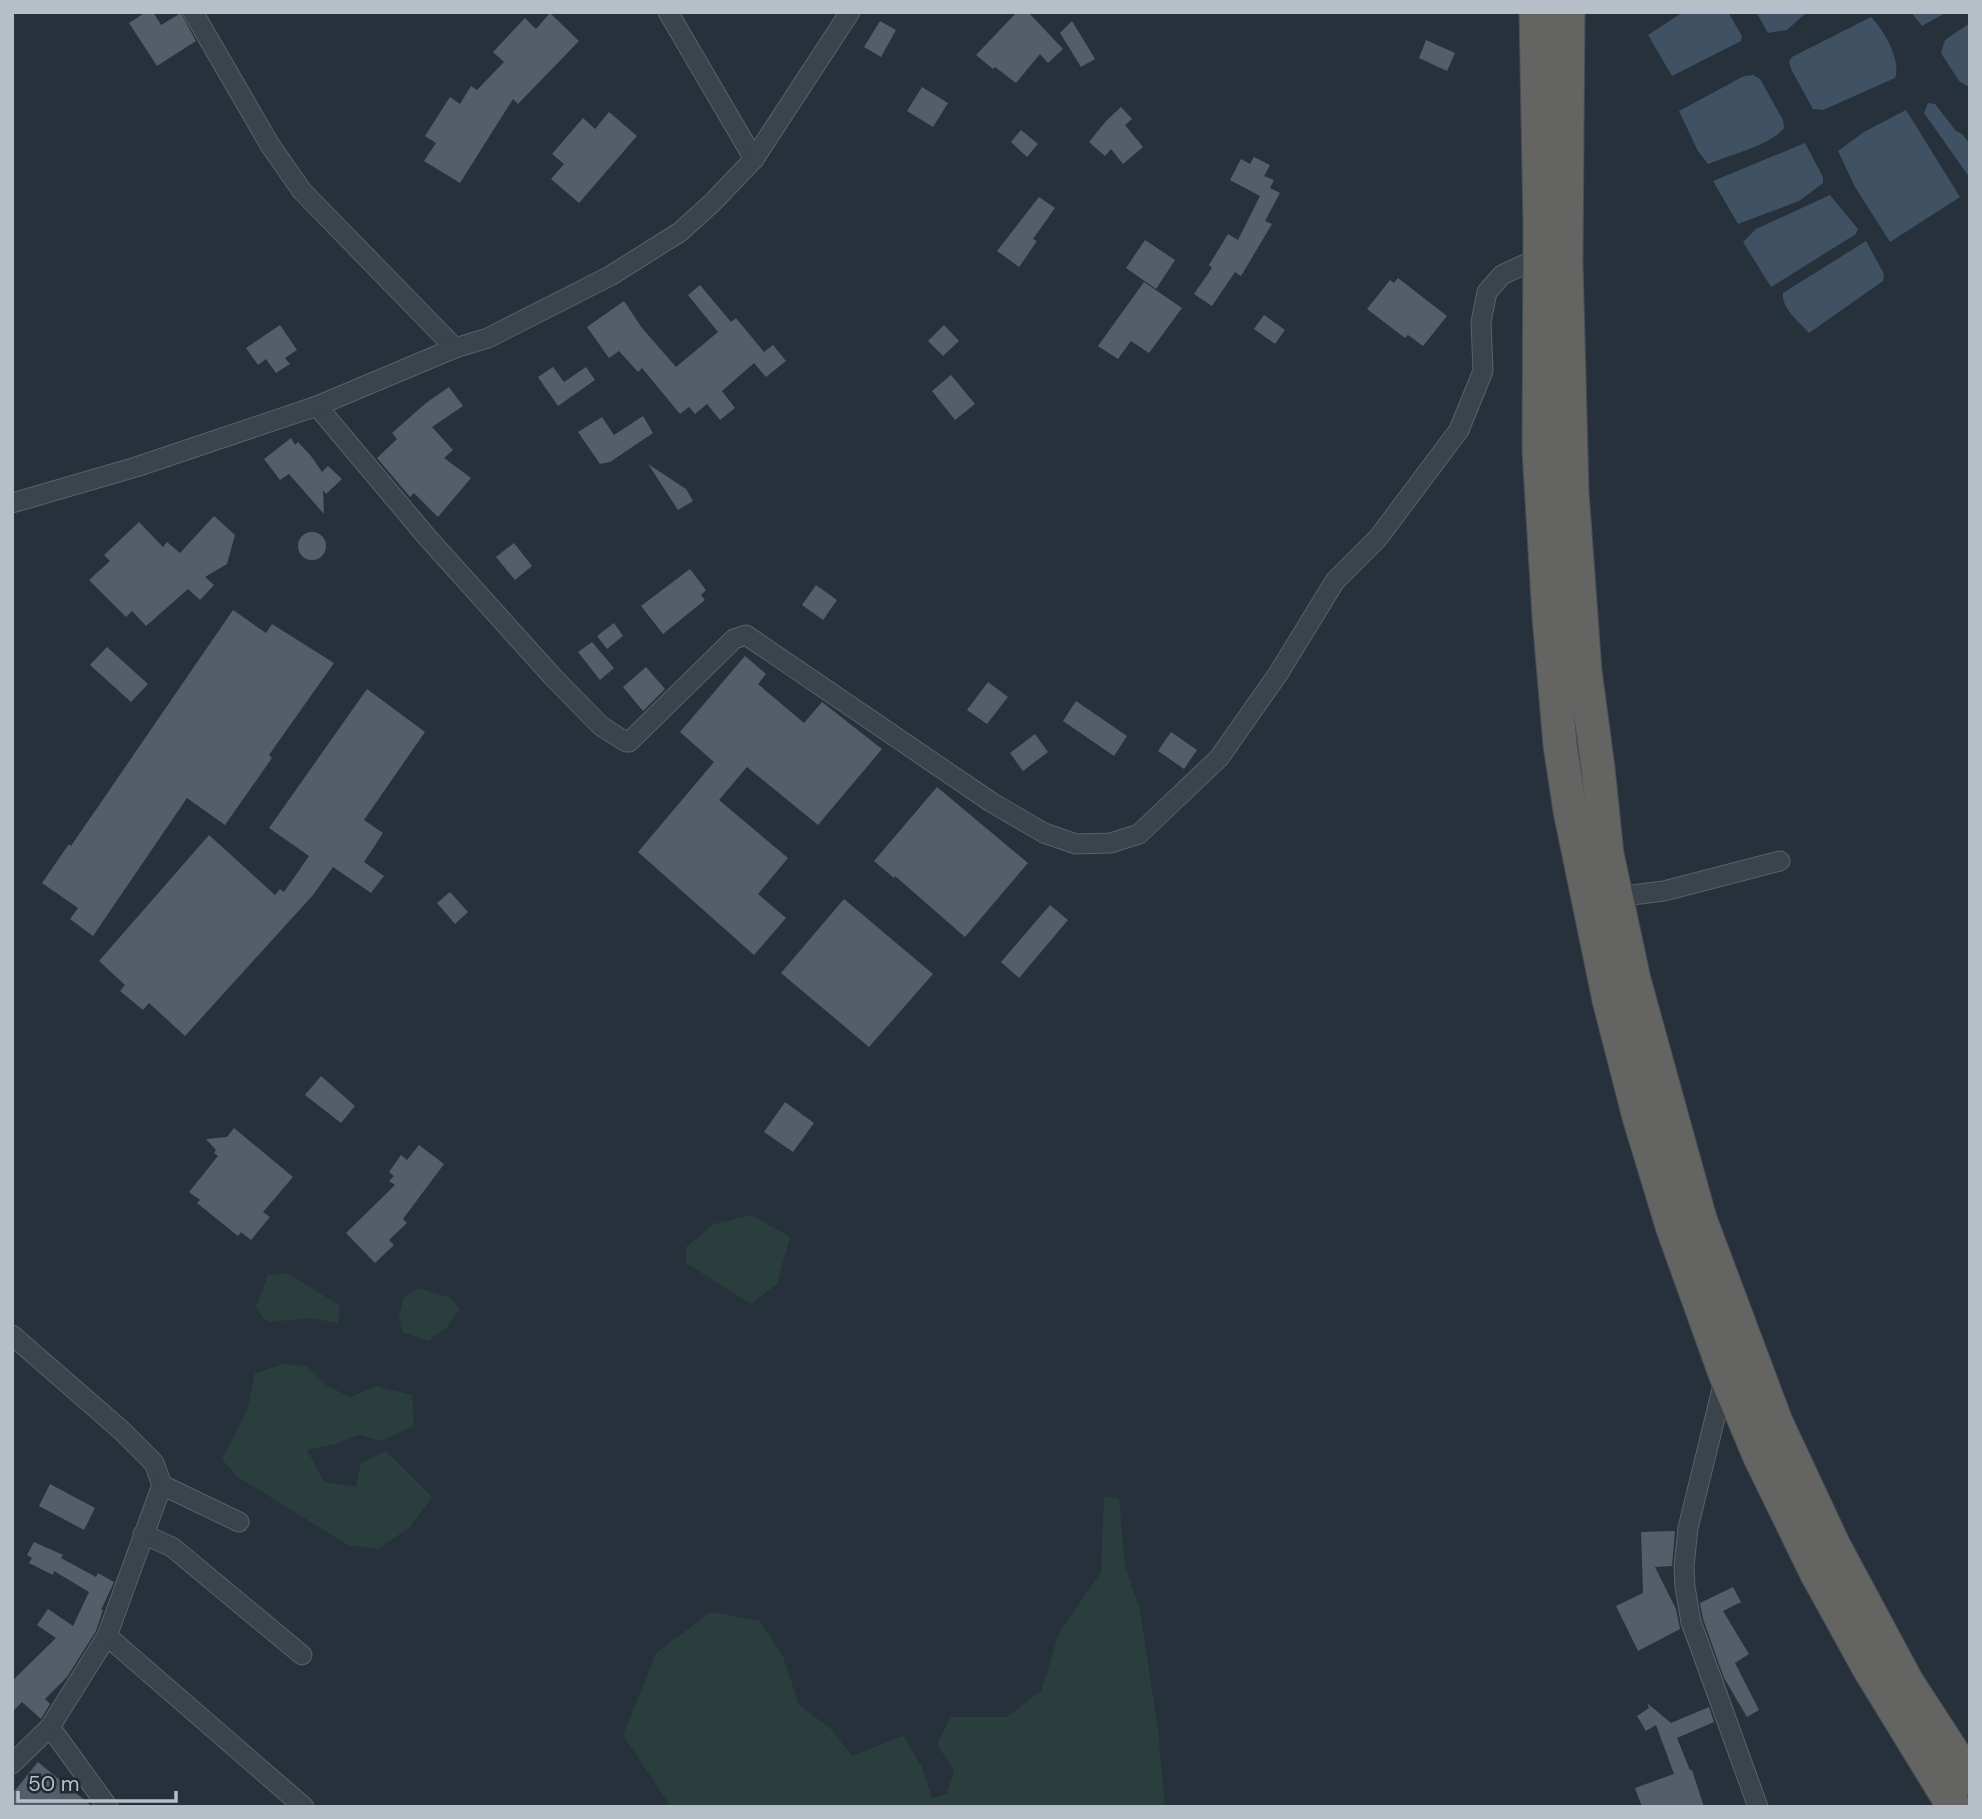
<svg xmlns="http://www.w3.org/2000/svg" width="1982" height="1819" viewBox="0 0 1982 1819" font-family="'DM Sans',sans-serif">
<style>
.green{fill:#2a3e3d}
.water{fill:#3f5162}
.building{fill:#535e69}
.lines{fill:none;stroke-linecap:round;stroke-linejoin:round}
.minor-casing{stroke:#596169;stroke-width:21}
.trunk-casing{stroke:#464e56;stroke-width:35}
.minor{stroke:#3b434b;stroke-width:19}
.trunk{stroke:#646462;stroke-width:33}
</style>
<rect width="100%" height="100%" fill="#27313b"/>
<!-- green -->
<g class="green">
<polygon points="751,1215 790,1237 777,1284 751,1304 686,1263 686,1247 714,1224"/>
<polygon points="288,1273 340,1306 338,1323 309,1318 270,1322 263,1318 256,1307 268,1275"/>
<polygon points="418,1288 451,1298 459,1309 447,1327 428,1341 402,1332 399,1317 404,1297"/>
<polygon points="284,1364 307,1366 327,1386 351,1397 375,1386 412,1395 414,1426 381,1441 358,1435 335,1444 307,1450 324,1482 356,1487 361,1463 386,1451 432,1497 410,1527 378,1549 348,1545 236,1476 222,1459 247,1411 255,1373"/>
<polygon points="1104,1496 1119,1499 1125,1566 1140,1610 1158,1730 1165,1807 671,1807 623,1735 656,1653 711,1612 760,1621 783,1657 799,1705 830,1728 852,1756 903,1736 922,1767 932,1798 947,1794 954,1770 937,1745 950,1717 1007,1717 1041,1691 1059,1633 1101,1572"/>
</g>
<!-- water -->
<g class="water">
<polygon points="1683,12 1728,12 1742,36 1741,41 1672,76 1648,35"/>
<polygon points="1756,12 1807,12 1787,30 1768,33"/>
<polygon points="1911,12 1947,12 1922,26"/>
<path d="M1871,17C1883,29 1902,61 1895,78L1823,110L1813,109L1791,69L1789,61L1792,57Z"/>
<polygon points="1970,23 1970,85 1967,86 1959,81 1941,53 1945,40"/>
<path d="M1753,75L1760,79L1783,120L1784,128C1773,144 1727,156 1708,164L1698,151L1679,111L1744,76Z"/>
<polygon points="1928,103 1935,104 1956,131 1962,134 1970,144 1970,178 1924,113"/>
<polygon points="1906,110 1960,197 1890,242 1855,187 1838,151 1864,132"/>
<polygon points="1805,143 1823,177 1823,183 1799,201 1738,224 1713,181"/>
<polygon points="1830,195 1858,229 1856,234 1771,287 1743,242 1756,229"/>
<path d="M1866,241L1884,274L1883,281L1809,333C1799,322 1781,308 1783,293Z"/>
</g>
<!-- building -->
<g class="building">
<polygon points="146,12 153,12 161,25 181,13 196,41 157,66 129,23"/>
<polygon points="1017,12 1028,12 1063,49 1048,63 1040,54 1016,83 995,67 993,69 976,55"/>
<polygon points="550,13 579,41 518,104 513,99 460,183 424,161 436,143 425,136 450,97 460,104 471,86 477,90 504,62 493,52 525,18 536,29"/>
<polygon points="880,21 896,30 881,57 864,47"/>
<polygon points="1072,21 1095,59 1081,67 1060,33"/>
<polygon points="1426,40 1455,53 1447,71 1419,58"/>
<polygon points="922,87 948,103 933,127 907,111"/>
<polygon points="1121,107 1132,119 1125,125 1143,147 1123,164 1111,149 1105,156 1089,142 1106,121"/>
<polygon points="609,112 637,136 579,203 551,179 564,164 552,154 583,118 595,129"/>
<polygon points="1021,130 1038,144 1027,157 1011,142"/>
<polygon points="1254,157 1270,165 1264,176 1274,180 1270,188 1280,193 1265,221 1272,224 1241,276 1235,272 1212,306 1194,294 1212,268 1209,265 1228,234 1238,240 1260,196 1230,180 1241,159 1250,164"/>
<polygon points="1039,197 1055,208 1033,239 1037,241 1019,267 997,251"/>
<polygon points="1145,240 1175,260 1156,289 1126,268"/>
<polygon points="1398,278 1447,316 1423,346 1408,335 1405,338 1367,309 1390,280 1394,283"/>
<polygon points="1144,282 1182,308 1149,353 1131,341 1118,359 1098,346"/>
<polygon points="700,285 731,322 736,318 764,352 773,345 786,361 766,377 754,363 722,391 735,408 720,420 707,404 695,414 689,407 680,414 642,368 638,372 619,351 609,358 587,327 624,301 642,328 676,367 718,332 688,295"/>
<polygon points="1264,315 1285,330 1275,344 1254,329"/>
<polygon points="280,325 297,350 285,358 290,364 276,373 266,359 258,365 246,348"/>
<polygon points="944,325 959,341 943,356 928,341"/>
<polygon points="553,367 564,382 586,367 595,380 558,406 538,377"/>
<polygon points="951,375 975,404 955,420 932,391"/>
<polygon points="449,387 463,406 432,427 453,450 444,458 471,478 438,517 414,493 410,497 377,458 397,439 392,433 426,403"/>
<polygon points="643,416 653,433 610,462 600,464 578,432 602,417 614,435"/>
<polygon points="291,438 295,445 298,442 311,456 322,472 328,466 342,479 326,494 323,490 324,514 289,474 280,480 264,459"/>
<polygon points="648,464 686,489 693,501 678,510"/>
<polygon points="214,516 235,535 227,564 205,577 214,585 200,600 188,589 146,626 132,611 126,617 89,580 110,561 104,555 139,522 163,547 167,542 180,553"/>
<circle cx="312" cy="546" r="14"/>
<polygon points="514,543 532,566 515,580 496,557"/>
<polygon points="690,569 706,590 701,595 705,600 663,634 641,606"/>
<polygon points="816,585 837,600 823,620 802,605"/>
<polygon points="233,610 266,633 272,624 334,663 269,755 272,758 225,825 187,798 93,936 70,919 78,908 42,883 69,844 71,846"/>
<polygon points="614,623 623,636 607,649 597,636"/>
<polygon points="592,642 614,668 600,680 578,652"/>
<polygon points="107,647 148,684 131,702 90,665"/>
<polygon points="745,656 766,674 758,684 804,723 822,702 882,749 818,825 747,767 719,800 788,858 758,894 786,918 754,955 638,852 714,762 680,732"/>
<polygon points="646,667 665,689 643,711 623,687"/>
<polygon points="988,682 1008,697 987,724 967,710"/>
<polygon points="367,689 425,732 364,820 383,833 364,862 384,876 371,893 333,867 313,895 185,1036 149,1003 143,1010 120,991 125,985 99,961 209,835 275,895 280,889 284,892 309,856 269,828"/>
<polygon points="1076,701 1127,736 1114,756 1063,721"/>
<polygon points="1171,732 1197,750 1184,769 1158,751"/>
<polygon points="1035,734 1048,752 1023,771 1010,753"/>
<polygon points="937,787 1028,863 965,937 895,876 894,878 874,861"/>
<polygon points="450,892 468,912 455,924 437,903"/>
<polygon points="844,899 933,974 869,1047 781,973"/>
<polygon points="1050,905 1068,920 1019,978 1001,962"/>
<polygon points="321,1076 355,1106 341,1123 305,1095"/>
<polygon points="785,1102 814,1123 793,1152 764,1132"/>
<polygon points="234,1128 293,1177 263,1212 270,1217 251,1240 241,1232 238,1236 197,1203 200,1200 189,1192 218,1156 214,1153 216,1150 206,1139 227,1137"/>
<polygon points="419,1145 444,1164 403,1219 407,1223 389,1240 394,1245 375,1263 346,1233 395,1185 389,1181 394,1176 389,1172 401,1155 407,1160"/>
<polygon points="50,1484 95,1508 84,1530 39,1506"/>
<polygon points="1675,1531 1672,1566 1655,1567 1676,1609 1680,1629 1638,1651 1616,1606 1643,1593 1641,1532"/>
<polygon points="34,1542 63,1555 61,1558 96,1577 98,1573 114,1582 101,1610 103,1610 96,1631 67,1677 45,1699 50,1704 41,1719 22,1702 12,1712 12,1681 56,1638 37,1625 48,1609 73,1626 89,1592 54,1571 53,1575 29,1563 32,1558 27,1555"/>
<polygon points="1733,1587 1741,1602 1723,1611 1749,1654 1735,1663 1759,1710 1747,1717 1724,1678 1703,1619 1700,1603"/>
<polygon points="1647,1703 1671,1723 1709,1707 1714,1722 1677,1738 1690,1770 1692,1770 1704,1807 1642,1807 1635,1788 1674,1774 1656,1725 1646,1731 1637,1716 1649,1708"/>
<polygon points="38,1762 93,1807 12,1807 12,1794"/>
</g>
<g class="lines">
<!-- minor casing -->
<g class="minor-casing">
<g id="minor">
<polyline points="193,12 270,145 302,191 455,348"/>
<polyline points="668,12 754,159"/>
<polyline points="317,406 427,537 553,677 601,726 626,742 629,742 734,639 746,635 991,802 1044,833 1076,844 1111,843 1139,834 1219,758 1278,674 1335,581 1378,538 1459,430 1483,371 1481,322 1487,292 1502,275 1540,257"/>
<polyline points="12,503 136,467 317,406 455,348 488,338 610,276 680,232 712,203 754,159 850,12"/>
<polyline points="1616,897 1664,891 1780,861"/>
<polyline points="12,1335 121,1430 154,1463 162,1485"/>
<polyline points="1725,1377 1688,1528 1684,1567 1685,1587 1691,1622 1698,1641 1758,1807"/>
<polyline points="143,1534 172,1547 302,1655"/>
<polyline points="107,1636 304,1807"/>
<polyline points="50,1727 108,1807"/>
<polyline points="12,1764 50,1727 107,1636 162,1485 239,1522"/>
</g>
</g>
<!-- trunk casing -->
<g class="trunk-casing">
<g id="trunk">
<polyline points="1536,12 1540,226 1539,450 1549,617 1560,745 1570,811 1609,1000 1639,1117 1673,1229 1726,1376 1759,1455 1817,1574 1870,1670 1954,1807"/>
<polyline points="1568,12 1566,262 1572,492 1585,671 1598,768 1607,854 1634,980 1700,1219 1776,1422 1834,1546 1907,1682 1970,1779"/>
</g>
</g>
<!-- minor -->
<use href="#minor" class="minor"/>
<!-- trunk -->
<use href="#trunk" class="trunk"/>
</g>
<!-- border -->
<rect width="1982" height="1819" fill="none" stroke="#b6bec7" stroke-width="28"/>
<!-- scale -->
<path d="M18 1791v10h158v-10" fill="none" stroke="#b6bec7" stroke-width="3.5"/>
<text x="28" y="1791" font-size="21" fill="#b6bec7" stroke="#202830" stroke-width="5" paint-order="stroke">50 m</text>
</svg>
